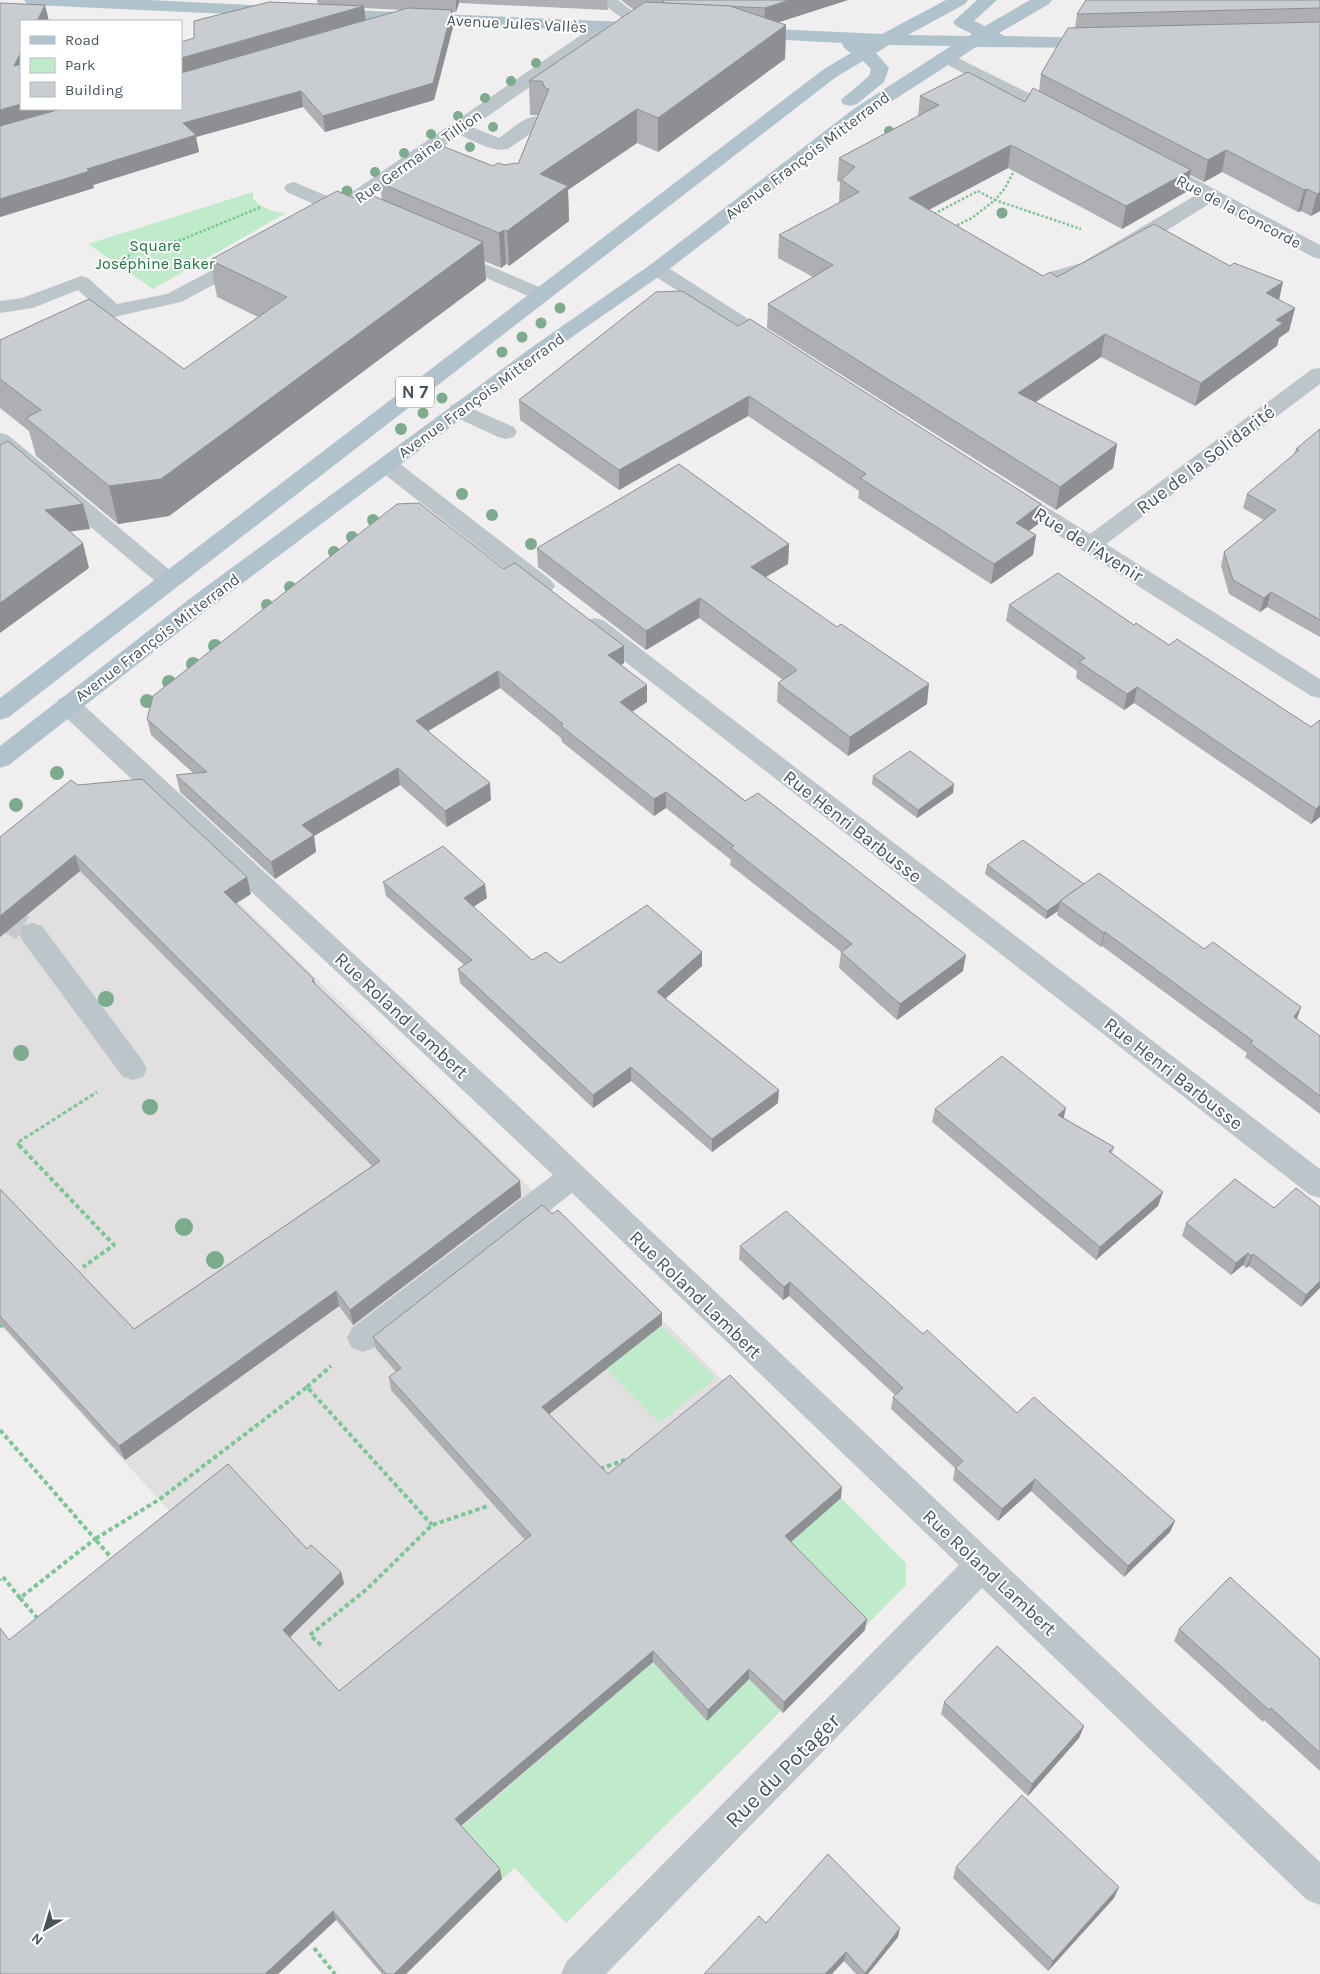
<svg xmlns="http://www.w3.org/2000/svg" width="1320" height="1974" viewBox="0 0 1320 1974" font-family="Karla,sans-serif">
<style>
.education{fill:#e1dfe0}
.green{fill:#c0ebca}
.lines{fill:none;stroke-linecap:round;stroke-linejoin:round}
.minor-tunnel{stroke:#c7c8ca;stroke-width:26;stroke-dasharray:26 13;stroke-linecap:butt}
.path-far2{stroke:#7bc695;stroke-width:2.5;stroke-dasharray:2.5 2;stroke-linecap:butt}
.path-far1{stroke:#7bc695;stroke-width:3;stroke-dasharray:4 2.5;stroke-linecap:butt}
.path{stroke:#7bc695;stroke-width:4;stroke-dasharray:4.5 3;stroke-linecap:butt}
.minor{fill:#bbc5ca;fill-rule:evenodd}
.major{fill:#b0c2cb;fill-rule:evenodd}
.tree{fill:#7dab8d}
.wall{fill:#adafb3;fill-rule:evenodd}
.shaded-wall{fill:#8d8f92}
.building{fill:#c9ccd0;stroke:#8d8f92}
.labels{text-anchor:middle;stroke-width:4;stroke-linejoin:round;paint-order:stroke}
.far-street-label{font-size:16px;fill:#48545a;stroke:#fff}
.far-park-label{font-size:16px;fill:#1e753c;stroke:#fff}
.shield{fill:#fff;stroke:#7f878c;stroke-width:1}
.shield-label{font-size:18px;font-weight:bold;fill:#48545a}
.street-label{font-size:19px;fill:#48545a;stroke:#fff}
.near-street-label{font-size:22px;fill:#48545a;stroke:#fff}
</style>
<rect width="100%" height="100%" fill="#f1eeef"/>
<!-- education -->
<polygon class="education" points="117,783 527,1185 906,1563 906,1585 738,1754 566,1923 515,1868 502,1879 0,1324 0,841"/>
<!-- green -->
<g class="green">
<path d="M253,192V199C263,208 272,212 286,213L153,289L88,244Z"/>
<polygon points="662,1326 716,1378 659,1423 606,1369"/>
<polygon points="841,1498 906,1563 906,1585 738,1754 566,1923 515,1868 502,1879 459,1830"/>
</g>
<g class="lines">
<!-- minor-tunnel -->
<polyline class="minor-tunnel" points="0,915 32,933"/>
<!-- path-far2 -->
<g class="path-far2">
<polyline points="934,214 978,191 995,200 1005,188 1014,171"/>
<polyline points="953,227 972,218 995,200 1081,229"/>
<polyline points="138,270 127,258 131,253 141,248 181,240 261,207"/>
</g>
<!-- path-far1 -->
<polyline class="path-far1" points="20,1146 17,1143 97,1092"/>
<!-- path -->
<g class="path">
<polyline points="19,1145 114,1245 83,1267"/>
<polyline points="0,1327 2,1325"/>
<polyline points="307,1387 331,1366"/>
<polyline points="0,1430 95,1539 20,1598 3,1577 0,1580"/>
<polyline points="600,1469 625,1460"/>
<polyline points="114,1561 95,1539 160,1499 307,1387 432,1525"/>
<polyline points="20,1598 39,1620"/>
<polyline points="321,1645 310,1635 367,1589 432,1525 488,1506"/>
<polyline points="314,1948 335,1974"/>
</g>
<!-- minor -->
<g class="minor">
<polygon points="598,0 618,0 655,28 652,32 646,33 640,32"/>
<path d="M606,21L612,22L615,26L612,30L472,127L499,138C512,129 527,113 543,117L545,121L543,125L508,149C493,153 474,141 460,135L355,208L362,211L365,215L362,219C353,221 349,217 341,216C336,216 333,217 328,216L325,212L327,210L287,192L284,188L287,184L294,182L339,201L600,22Z"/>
<polygon points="946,52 1067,112 1069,116 1067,120 1060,122 1053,120 940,61 937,57 940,53"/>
<path d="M1156,160L1163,162L1320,245V259L1313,257L1211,203C1179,222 1082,288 1050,280L1047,276L1050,272L1081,263L1196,195L1149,170L1146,166L1149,162Z"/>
<polygon points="452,250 549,291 552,295 549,299 542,301 535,299 445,260 442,256 445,252"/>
<polygon points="246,254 253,256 256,260 253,264 181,302 118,316 74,333 67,331 64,327 67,323 99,309 78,290 33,308 0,313 0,301 22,298 81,276 88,278 117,304 167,294 239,256"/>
<polygon points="657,263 664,265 781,340 785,344 781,348 774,350 767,348 650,273 647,269 650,265"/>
<polygon points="1320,368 1320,384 1106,544 1320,679 1320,698 1311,696 1000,498 997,493 1000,488 1008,486 1016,488 1090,534 1312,369"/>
<polygon points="459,403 514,427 517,432 514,437 506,439 498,437 451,415 448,410 451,405"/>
<polygon points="0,433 8,435 177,576 181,581 177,586 169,589 161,586 0,451"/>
<polygon points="387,458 395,460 551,580 555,586 551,592 543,594 535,592 379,470 376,465 379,460"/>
<polygon points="595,618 603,620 1320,1169 1320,1198 1310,1195 587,632 583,626 587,620"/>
<polygon points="68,696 77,699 511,1099 1320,1862 1320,1905 1307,1900 982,1588 606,1974 561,1974 567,1961 959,1565 572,1193 374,1348 363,1352 352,1348 347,1338 352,1328 553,1175 59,711 56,705 59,699"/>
<polygon points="32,923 42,926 143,1061 147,1069 143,1077 133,1080 123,1077 22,940 19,933 22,926"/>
</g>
<!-- major -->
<g class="major">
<polygon points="24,0 149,0 274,6 280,7 283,11 280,15 274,16 33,5 27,4"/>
<polygon points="946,0 968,0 965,4 908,35 969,36 972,34 956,26 953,22 977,0 997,0 974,21 985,26 1030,0 1052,0 1049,4 999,33 1004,36 1096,38 1102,39 1105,43 1102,47 1096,48 976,47 869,116 664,273 549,353 208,609 9,765 0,768 0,746 192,597 535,345 650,265 855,108 951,46 889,45 876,53 889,68 884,82 857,104 850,106 843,104 841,100 869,76 871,69 863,61 836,77 9,717 0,720 0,698 824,69 851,53 844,48 842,43 749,38 743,37 740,33 743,29 749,28 882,34"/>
<polygon points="327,9 646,23 652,24 655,28 652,32 646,33 321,18 318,14 321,10"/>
</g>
</g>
<!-- trees -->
<g class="tree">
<circle cx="536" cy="63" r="5"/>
<circle cx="511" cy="81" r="5"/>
<circle cx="485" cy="98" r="5"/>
<circle cx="458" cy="116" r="5"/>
<circle cx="493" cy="127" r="5"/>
<circle cx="889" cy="131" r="5"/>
<circle cx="431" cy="134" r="5"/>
<circle cx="470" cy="147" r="5"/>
<circle cx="404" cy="153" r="5"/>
<circle cx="375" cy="172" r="5"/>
<circle cx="347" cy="191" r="5.5"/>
<circle cx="1002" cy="213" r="5.5"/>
<circle cx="560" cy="308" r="5.5"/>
<circle cx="541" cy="323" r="5.5"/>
<circle cx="522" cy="337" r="5.5"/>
<circle cx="502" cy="352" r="5.5"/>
<circle cx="442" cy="398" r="5.5"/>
<circle cx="423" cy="413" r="5.5"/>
<circle cx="401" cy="429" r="6"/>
<circle cx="462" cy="494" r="6"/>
<circle cx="492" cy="515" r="6"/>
<circle cx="373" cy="520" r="6"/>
<circle cx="352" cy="537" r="6"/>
<circle cx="531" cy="544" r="6"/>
<circle cx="334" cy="552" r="6"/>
<circle cx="290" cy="587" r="6"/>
<circle cx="267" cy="605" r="6"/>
<circle cx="215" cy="646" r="7"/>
<circle cx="193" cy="664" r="7"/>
<circle cx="169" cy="682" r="7"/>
<circle cx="147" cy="701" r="7"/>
<circle cx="57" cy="773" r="7"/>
<circle cx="16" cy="805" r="7"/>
<circle cx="106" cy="999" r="8"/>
<circle cx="21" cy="1053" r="8"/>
<circle cx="150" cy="1107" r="8"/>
<circle cx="184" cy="1227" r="9"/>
<circle cx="215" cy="1260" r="9"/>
</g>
<!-- wall -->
<g class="wall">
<path d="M317,0H607L608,10L459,3L456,12H452L453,27L434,100L325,132L303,107L196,137L199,152L93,185L94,188L0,217L21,21V109H181L318,4ZM364,8L403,10L365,20Z"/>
<polygon points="621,0 848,0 778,22 786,25 785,59 658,152 637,143 568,190 569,221 509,266 506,264 501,268 484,261 486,280 169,516 118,524 36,456 29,431 0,408 0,340 184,369 258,317 217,297 210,260 354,198 382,200 380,183 493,166 518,164 538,115 530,115 529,81 634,10"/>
<polygon points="1320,0 1320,211 1311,216 1301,211 1298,212 1222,172 1204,182 1190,175 1186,192 1122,229 1008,168 929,210 1043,276 1057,277 1279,300 1295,308 1289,331 1279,338 1277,346 1195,406 1101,357 1036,402 1117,444 1113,468 1056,510 767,328 768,304 813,277 778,258 779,235 839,203 840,182 837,181 839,158 918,116 920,96 1025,102 1039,91 1041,74 1075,28 1077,14"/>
<polygon points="656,292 1038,524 1029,531 1036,535 1033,555 991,584 858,498 859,491 748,416 619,490 520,420 519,400"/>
<polygon points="1320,429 1320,637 1267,607 1260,612 1229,594 1221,566 1224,552 1264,520 1243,508 1247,494 1294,454 1296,449"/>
<polygon points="789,544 788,564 766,577 927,704 848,756 777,702 778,683 783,680 699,618 646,650 538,567 537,548"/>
<polygon points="504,569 624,646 624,663 621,665 647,702 632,712 963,971 897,1020 839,968 841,952 730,865 731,860 666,808 654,816 562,742 561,738 500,688 428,731 491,800 447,827 400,785 314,836 316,852 275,879 180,792 176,775 193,773 151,735 147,719"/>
<polygon points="1009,605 1134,625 1311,727 1320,720 1320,817 1311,824 1134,703 1124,710 1076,678 1077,671 1006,621"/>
<polygon points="873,776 953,793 917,818 872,784"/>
<polygon points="0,837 251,894 235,904 314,979 316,985 520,1181 521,1197 353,1325 339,1306 125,1460 0,1323 0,1189 134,1329 372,1166 80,871 0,937"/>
<polygon points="987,865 1084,884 1204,949 1301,1007 1297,1019 1320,1036 1320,1114 1245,1057 1247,1053 1102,946 1101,947 1057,915 1058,911 1046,919 985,874"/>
<polygon points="383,882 487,898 473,907 532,960 560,963 702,952 702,966 665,999 778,1103 712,1152 631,1081 593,1108 460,983 458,969 464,965 386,896"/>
<polygon points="935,1109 1064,1118 1114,1147 1112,1153 1158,1206 1096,1260 932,1122"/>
<polygon points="1235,1179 1320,1288 1301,1307 1249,1266 1246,1268 1243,1265 1231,1275 1182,1236 1186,1223"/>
<polygon points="552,1214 662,1313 662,1325 549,1414 608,1474 841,1498 791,1542 865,1630 783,1713 749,1679 707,1721 653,1662 461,1826 502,1879 406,1974 382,1974 336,1920 278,1974 0,1974 9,1640 307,1549 341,1572 344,1584 290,1637 339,1691 525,1540 391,1390 389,1377 396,1372 376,1349 373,1337"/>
<polygon points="740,1246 923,1334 1017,1413 1175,1521 1170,1532 1124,1577 1031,1491 998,1521 953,1480 955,1468 891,1409 893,1397 895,1395 789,1296 783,1300 739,1259"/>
<polygon points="1179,1629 1320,1659 1320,1771 1264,1720 1263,1722 1174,1641"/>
<polygon points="944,1702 1084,1726 1079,1738 1028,1796 941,1714"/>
<polygon points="956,1867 1119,1887 1114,1898 1048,1971 953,1878"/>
<polygon points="766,1923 898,1937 868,1974 856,1974 844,1961"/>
</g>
<!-- shaded-wall -->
<g class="shaded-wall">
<polygon points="456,0 459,0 459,3 456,12"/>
<polygon points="789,0 848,0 764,27 765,8"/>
<polygon points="45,5 49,21 37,21"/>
<polygon points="364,6 366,23 181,75 181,58"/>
<polygon points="452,10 453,27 434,100 325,132 323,116"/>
<polygon points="786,25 785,59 658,152 658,118"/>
<polygon points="21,52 21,76 14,66"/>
<polygon points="301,91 303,107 196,137 199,152 93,185 94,188 0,217 0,199 183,123"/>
<polygon points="21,104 21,109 68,109 0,128 0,110"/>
<polygon points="637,109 637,143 568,190 569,221 509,266 507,231 540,174"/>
<polygon points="1011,145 1008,168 907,221 909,198"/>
<polygon points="1226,150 1222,172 1204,182 1208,160"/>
<polygon points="1191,170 1186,192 1122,229 1126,206"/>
<polygon points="1307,189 1301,211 1298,212 1304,190"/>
<polygon points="1320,192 1320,211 1311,216 1317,194"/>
<polygon points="504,230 506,264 501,268 499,233"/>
<polygon points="483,242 486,280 169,516 118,524 109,486"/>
<polygon points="1283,282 1278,305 1266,293"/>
<polygon points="1295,308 1289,331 1279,338 1277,346 1195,406 1201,383 1276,320"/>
<polygon points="1105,334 1101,357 1015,416 1018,393"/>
<polygon points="749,396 748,416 619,490 619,470"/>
<polygon points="1117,444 1113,468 1056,510 1060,487"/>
<polygon points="83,504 90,529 51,534 45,510"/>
<polygon points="1041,504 1038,524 1013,542 1016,523"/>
<polygon points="1036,535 1033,555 991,584 994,564"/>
<polygon points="83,543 89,568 0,633 0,603"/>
<polygon points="789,544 788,564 750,586 751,567"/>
<polygon points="1271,592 1267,607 1260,612 1264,598"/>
<polygon points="700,598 699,618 646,650 646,631"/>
<polygon points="624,646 624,663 609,672 608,655"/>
<polygon points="498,671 500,688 418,737 416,721"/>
<polygon points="929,684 927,704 848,756 850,737"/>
<polygon points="647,685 647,702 620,719 620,702"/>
<polygon points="1137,687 1134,703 1124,710 1127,694"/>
<polygon points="398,768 400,785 314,836 316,852 275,879 271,862 302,825"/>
<polygon points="490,783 491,800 447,827 445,811"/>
<polygon points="954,784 953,793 917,818 918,810"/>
<polygon points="666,792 666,808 654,816 654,799"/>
<polygon points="1320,805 1320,817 1311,824 1316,809"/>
<polygon points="75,855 80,871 0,937 0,916"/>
<polygon points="247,877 251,894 227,909 224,892"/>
<polygon points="485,884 487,898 465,912 464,898"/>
<polygon points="1060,902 1058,911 1046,919 1047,911"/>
<polygon points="1105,932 1102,946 1101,947 1104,933"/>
<polygon points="702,952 702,966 657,1006 657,992"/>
<polygon points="966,955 963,971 897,1020 900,1004"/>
<polygon points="1301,1007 1296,1021 1294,1017"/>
<polygon points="631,1067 631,1081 593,1108 593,1095"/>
<polygon points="779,1090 778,1103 712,1152 712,1139"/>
<polygon points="1066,1108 1063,1121 1058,1115"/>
<polygon points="520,1181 521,1197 353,1325 350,1310"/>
<polygon points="1163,1192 1158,1206 1096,1260 1100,1247"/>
<polygon points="1248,1253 1243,1265 1231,1275 1236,1263"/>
<polygon points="1253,1254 1249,1266 1246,1268 1251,1256"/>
<polygon points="1320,1281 1320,1288 1301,1307 1306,1295"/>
<polygon points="790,1282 789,1296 783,1300 784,1287"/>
<polygon points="336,1291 339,1306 125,1460 119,1446"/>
<polygon points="662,1313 662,1325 543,1419 542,1407"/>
<polygon points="1035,1479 1031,1491 998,1521 1002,1509"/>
<polygon points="842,1487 841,1498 784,1548 785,1536"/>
<polygon points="1175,1521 1170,1532 1124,1577 1128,1566"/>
<polygon points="341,1572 344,1584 287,1640 283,1630"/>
<polygon points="867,1619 865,1630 783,1713 784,1702"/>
<polygon points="653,1651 653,1662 457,1829 455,1819"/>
<polygon points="749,1669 749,1679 707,1721 708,1710"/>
<polygon points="1084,1726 1079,1738 1028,1796 1032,1784"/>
<polygon points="500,1869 502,1879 406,1974 394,1974"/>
<polygon points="1119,1887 1114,1898 1048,1971 1053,1961"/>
<polygon points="333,1911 336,1920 278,1974 265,1974"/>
<polygon points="900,1928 898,1937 868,1974 865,1974"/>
<polygon points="846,1952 844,1961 832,1974 825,1974"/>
</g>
<!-- building -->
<g class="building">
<polygon points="663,0 789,0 765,8 664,3"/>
<polygon points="1086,0 1320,0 1320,8 1077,14"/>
<polygon points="269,2 364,6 181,58 181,42 194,38 194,21"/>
<polygon points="645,2 730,6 786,25 658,118 637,109 540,174 568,186 507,231 504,230 499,233 380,183 437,144 493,166 498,163 505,165 515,163 518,164 549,89 545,88 542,81 529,81"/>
<polygon points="0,3 45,5 37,21 21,21 21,52 14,66 21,64 21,104 0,110"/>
<polygon points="408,8 452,10 433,83 323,116 301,91 183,123 196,135 87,169 90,171 0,199 0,126 61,109 181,109 181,73"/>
<polygon points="1320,22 1320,192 1317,194 1307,189 1304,190 1226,150 1208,160 1041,74 1068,28"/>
<polygon points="968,72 1025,102 1033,88 1191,170 1126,206 1011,145 909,198 1043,276 1050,272 1057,277 1154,224 1230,266 1234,263 1283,282 1266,293 1295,308 1276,320 1283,323 1201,383 1105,334 1018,393 1117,444 1060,487 768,304 833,265 779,235 859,192 841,180 855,167 839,158 939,105 920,96"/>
<polygon points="337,191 354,198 364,192 483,242 161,479 109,486 26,418 41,410 0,379 0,340 89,299 184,369 287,297 210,260"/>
<polygon points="682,291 738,326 750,319 1041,504 1016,523 1036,535 994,564 860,478 866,474 749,396 619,470 519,400 656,292"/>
<polygon points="1320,429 1320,620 1271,592 1264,598 1233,580 1224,552 1276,510 1247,494 1299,450 1296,449"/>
<polygon points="8,441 83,504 45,510 83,543 0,603 0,445"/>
<polygon points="679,464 789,544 751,567 837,627 841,624 929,684 850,737 778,683 797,670 700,598 646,631 537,548"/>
<polygon points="419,503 504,569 515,563 624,646 608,655 647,685 620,702 745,801 758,793 966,955 900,1004 841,952 852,944 731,848 734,846 666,792 654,799 561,726 563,724 498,671 416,721 490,783 445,811 398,768 302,825 314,835 271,862 176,775 207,772 147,719 153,696 397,504"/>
<polygon points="1058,573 1134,625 1136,623 1169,645 1177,639 1311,727 1320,720 1320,805 1316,809 1137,687 1127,694 1079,662 1085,658 1009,605"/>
<polygon points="910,751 954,784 918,810 873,776"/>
<polygon points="142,779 247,877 224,892 314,979 312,981 520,1181 350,1310 336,1291 119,1446 0,1316 0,1189 134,1329 380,1161 75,855 0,916 0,837 71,780 78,785"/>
<polygon points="1023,840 1084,884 1060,901 1060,902 1047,911 987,865"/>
<polygon points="443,846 485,884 464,898 532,960 546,952 560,963 647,905 702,952 657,992 779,1090 712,1139 631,1067 593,1095 458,969 472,960 383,882"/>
<polygon points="1099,873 1204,949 1213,942 1301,1007 1294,1017 1320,1036 1320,1096 1250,1043 1253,1041 1105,932 1104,933 1060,901"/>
<polygon points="1002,1056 1066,1108 1058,1115 1114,1147 1109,1151 1163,1192 1100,1247 935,1109"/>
<polygon points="1235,1179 1274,1208 1296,1188 1320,1207 1320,1281 1306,1295 1253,1254 1251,1256 1248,1253 1236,1263 1186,1223"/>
<polygon points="542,1205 552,1214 558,1210 662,1313 542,1407 608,1474 730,1375 842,1487 785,1536 867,1619 784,1702 749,1669 708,1710 653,1651 455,1819 500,1869 394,1974 386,1974 333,1911 265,1974 0,1974 0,1628 9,1640 228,1464 307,1549 311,1545 341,1572 283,1630 339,1691 531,1535 389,1377 401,1368 373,1337"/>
<polygon points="786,1211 923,1334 927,1330 1017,1413 1034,1397 1175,1521 1128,1566 1035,1479 1002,1509 955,1468 963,1461 893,1397 903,1388 790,1282 784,1287 740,1246"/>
<polygon points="1230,1577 1320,1659 1320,1753 1271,1708 1269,1710 1179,1629"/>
<polygon points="997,1646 1084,1726 1032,1784 944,1702"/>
<polygon points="1022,1795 1119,1887 1053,1961 956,1867"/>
<polygon points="828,1854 900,1928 865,1973 846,1952 825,1974 704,1974 759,1916 766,1923"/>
</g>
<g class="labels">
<!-- far-street labels -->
<g class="far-street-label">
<text transform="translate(517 23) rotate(3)" y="6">Avenue Jules Vallès</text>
<text transform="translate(807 155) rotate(-37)" y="6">Avenue François Mitterrand</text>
<text transform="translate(418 156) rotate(-35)" y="6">Rue Germaine Tillion</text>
<text transform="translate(1239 211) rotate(28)" y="6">Rue de la Concorde</text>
<text transform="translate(481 395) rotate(-36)" y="6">Avenue François Mitterrand</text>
<text transform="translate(157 637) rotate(-37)" y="6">Avenue François Mitterrand</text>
</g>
<!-- far-park labels -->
<g class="far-park-label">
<text x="155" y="251">Square<tspan x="155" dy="18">Joséphine Baker</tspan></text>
</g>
<!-- shield labels -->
<rect class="shield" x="396" y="376.5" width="38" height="31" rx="4"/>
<g class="shield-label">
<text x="415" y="398">N 7</text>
</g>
<!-- street labels -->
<g class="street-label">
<text transform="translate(1205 459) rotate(-37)" y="7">Rue de la Solidarité</text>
<text transform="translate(1089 544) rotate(32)" y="7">Rue de l'Avenir</text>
<text transform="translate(853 826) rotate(38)" y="7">Rue Henri Barbusse</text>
<text transform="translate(402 1015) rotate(43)" y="7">Rue Roland Lambert</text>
<text transform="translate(1174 1073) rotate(38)" y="7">Rue Henri Barbusse</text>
<text transform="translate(696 1294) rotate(44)" y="7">Rue Roland Lambert</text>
<text transform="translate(990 1572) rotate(43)" y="7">Rue Roland Lambert</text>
</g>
<!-- near-street labels -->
<g class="near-street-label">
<text transform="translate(782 1770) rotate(-45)" y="8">Rue du Potager</text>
</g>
</g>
<!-- legend -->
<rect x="20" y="20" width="162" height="90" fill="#ffffff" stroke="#b6bbbd"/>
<rect x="30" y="36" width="25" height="8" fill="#b0c2cb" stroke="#b6bbbd"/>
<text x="65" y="45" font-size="15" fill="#48545a">Road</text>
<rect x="30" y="58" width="25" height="15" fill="#c0ebca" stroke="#b6bbbd"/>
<text x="65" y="70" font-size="15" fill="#48545a">Park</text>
<rect x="30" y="82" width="25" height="15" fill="#c9ccd0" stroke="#b6bbbd"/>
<text x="65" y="95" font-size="15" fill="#48545a">Building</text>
<!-- north arrow -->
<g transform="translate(45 1929) rotate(218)" stroke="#ffffff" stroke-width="4" paint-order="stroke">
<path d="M0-4L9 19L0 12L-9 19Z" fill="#48545a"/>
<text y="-8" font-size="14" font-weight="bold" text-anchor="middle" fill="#48545a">N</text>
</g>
</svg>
